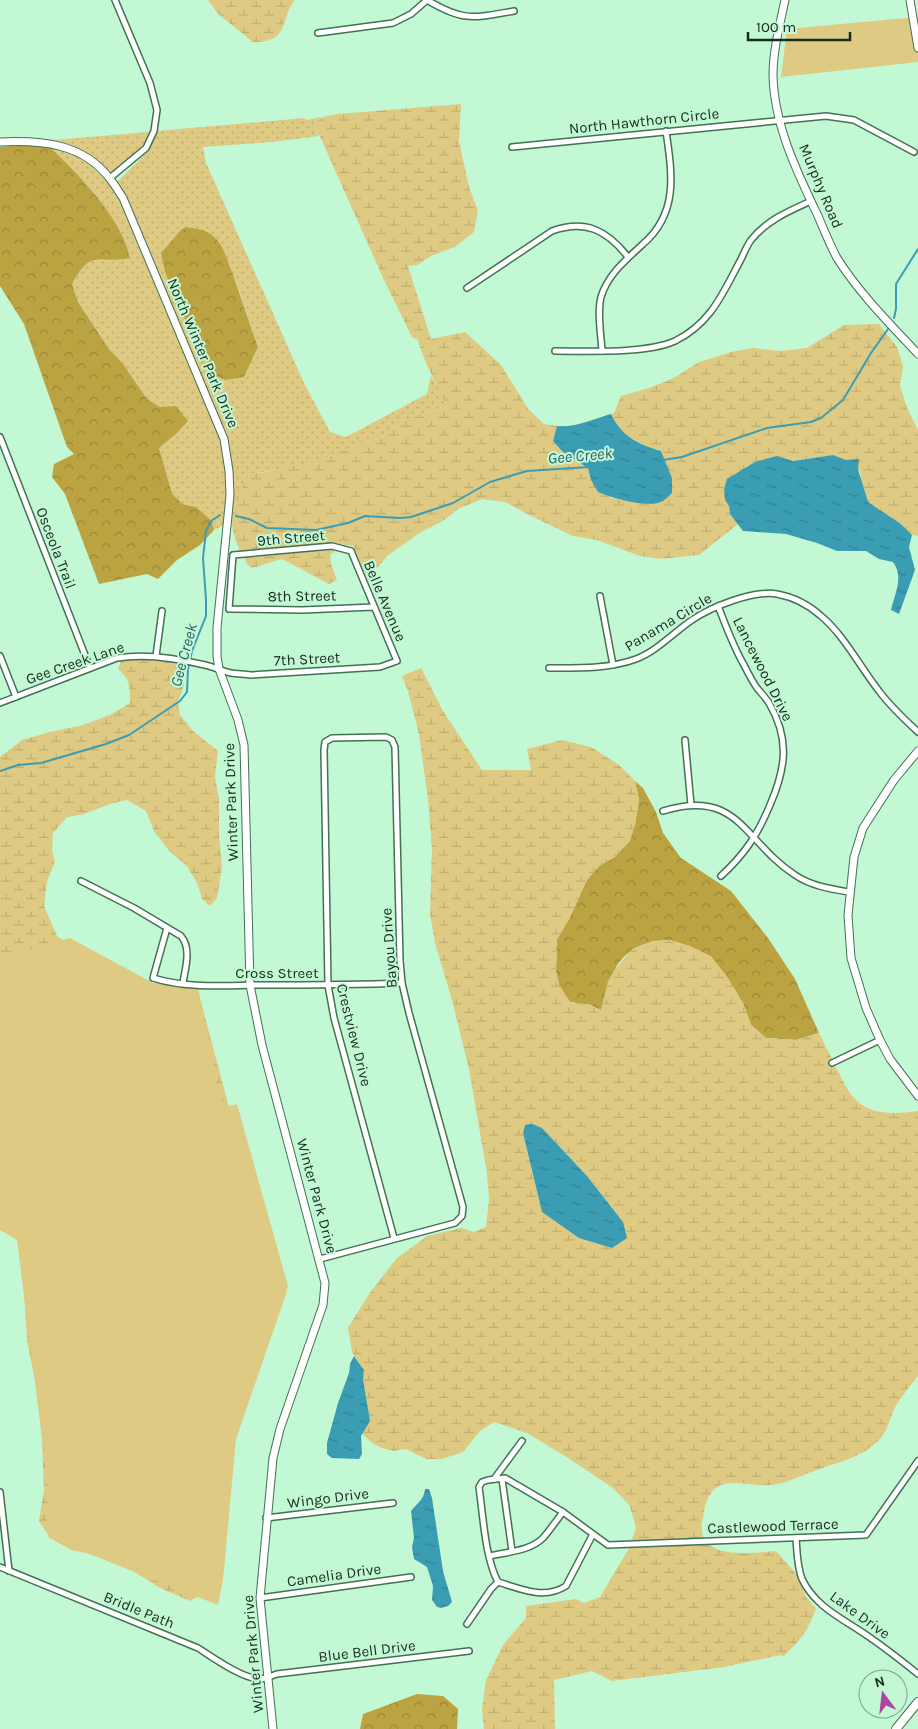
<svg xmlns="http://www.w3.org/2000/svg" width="918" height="1729" viewBox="0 0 918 1729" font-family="Karla,sans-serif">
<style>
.grass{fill:url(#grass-dots);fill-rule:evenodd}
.forest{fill:url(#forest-crowns)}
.wetland{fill:url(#wetland-marsh);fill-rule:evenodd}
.park{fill:#deca82}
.water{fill:url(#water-ripples)}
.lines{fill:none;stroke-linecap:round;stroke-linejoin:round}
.stream{stroke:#3a9db3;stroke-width:2}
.minor-casing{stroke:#427253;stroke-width:8}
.tertiary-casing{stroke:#427253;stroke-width:9}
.secondary-casing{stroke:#427253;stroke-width:10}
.minor{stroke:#fff;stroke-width:5}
.tertiary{stroke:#fff;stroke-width:7}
.secondary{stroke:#fff;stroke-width:8}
.labels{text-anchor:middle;stroke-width:4;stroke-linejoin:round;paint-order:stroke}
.street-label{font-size:15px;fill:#172c1f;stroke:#c3f8d4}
.water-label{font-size:16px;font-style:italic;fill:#2b606d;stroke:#c3f8d4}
</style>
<defs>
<pattern id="grass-dots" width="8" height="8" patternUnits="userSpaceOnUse" patternTransform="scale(1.25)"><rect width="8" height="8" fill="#deca82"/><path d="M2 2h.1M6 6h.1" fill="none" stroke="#beae70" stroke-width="1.8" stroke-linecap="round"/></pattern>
<pattern id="forest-crowns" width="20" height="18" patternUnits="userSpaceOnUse" patternTransform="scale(1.25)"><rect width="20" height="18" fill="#bca342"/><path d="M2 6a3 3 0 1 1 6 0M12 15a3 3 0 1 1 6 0" fill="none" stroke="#988537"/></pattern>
<pattern id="wetland-marsh" width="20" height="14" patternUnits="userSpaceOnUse" patternTransform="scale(1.25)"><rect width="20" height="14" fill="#deca82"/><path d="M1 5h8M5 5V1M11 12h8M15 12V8" fill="none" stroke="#beae70"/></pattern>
<pattern id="water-ripples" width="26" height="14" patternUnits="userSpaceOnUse" patternTransform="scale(1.25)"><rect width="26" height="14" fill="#3a9db3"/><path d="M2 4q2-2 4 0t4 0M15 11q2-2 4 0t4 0" fill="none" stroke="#308091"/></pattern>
</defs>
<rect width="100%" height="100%" fill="#c3f8d4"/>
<!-- grass -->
<g class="grass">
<path d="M322,117L314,123L319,136L272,142L203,147L206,163L304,383L330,432L346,437L427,394L431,376L442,394L447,409L431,411L418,415L401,423L386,434L304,466L249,474L231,522C234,492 232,467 228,438L126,197L117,182L148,151L157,131L305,118L306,120ZM233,275C243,298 249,323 258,347L244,377L214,374L189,328Z"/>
<path d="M149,132L143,145L112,175C95,157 77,148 53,140Z"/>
<path d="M50,147C83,155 102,172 120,200L221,440C226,471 227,494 224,525L214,530L211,520L196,507L182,504L172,492L159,448L176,434L187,420L160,407L147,399L123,364L109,349L78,302L72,284C94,244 99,268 130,257C123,219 78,174 50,147Z"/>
</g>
<!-- forest -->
<g class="forest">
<path d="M23,145L50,147C78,174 123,219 130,258C98,265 92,247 72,284L78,302L109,349L123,364L147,399L160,407L176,406L188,421L176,434L159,448L172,493L182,504L196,507L211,520L214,530L200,545L177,560L158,579L147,574L99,584L65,494L52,477L54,464L74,454L67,447L24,324L0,286V147Z"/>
<path d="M186,227C196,229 206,229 214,237C225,247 227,261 233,275C242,299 249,323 258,347L244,377L225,380L214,375L189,328L175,297L165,271L161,253L181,230Z"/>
<path d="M635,781L643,788L656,812L663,833L681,858L731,891L768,938L795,979L819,1033L796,1040L766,1038L751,1025L743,1003L671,940C622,941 611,968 601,1011L591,1005L570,1002L559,985L556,972L557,939L568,921L587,880L599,866L616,856L635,825L639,800Z"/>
<polygon points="417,1694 443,1696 458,1709 457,1729 360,1729 363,1714"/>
</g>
<!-- wetland -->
<g class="wetland">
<path d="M208,0H295C284,11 287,36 269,40C264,42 258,42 253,42L218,14Z"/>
<path d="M461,104L459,141L469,187L478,211L474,232L455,247L433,255L417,265L408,266L431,339L465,332L501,365L529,410L544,424L557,426L554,441L588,468L591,480L611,498L649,504L662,451C638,444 622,437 611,414L614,413L621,396L649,388L674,378L699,362L731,352L753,348L780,351L807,348L844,325L879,324L897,347L903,366L900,386L907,408L918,430V536L912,535L901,524L868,502L862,485L860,471L846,460L833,455L793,461L785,458L755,462L742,470L725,500L729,506L730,514L738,524L699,555L661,559L640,556L597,540L573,536L527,514L505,502L482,499L458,509L444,520L418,534L387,556L378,567L365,572L353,546L333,543L240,551C236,543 233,533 232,524C232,511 243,486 249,474L266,472L303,464L305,465L386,434L401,423L418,415L431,411L447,409C439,385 424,365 418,340L412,337L384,280L314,123L323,117L338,114Z"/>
<polygon points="332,550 335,551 330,555 331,564 337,580 329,584 282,559 252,568 247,564 244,558"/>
<path d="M134,659L156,660L181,664L184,685L178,702L180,715L193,731L218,751L215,776L219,800V835L222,867L217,898L210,906L202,899L198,885L187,866L170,852L154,831L146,811L127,800L110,804L84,814L67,817L53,833L52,850L55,862L47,881L44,906L57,936L75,949L105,968L201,1002L277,1288L256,1327L206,1591L190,1601L160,1588L133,1571L99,1556L71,1550L50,1538L39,1521L44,1490L42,1438L38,1395L27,1341L22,1257L15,1233L0,1223V757L22,740L50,732L83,725L112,714L130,703C130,687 130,679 118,669L121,661Z"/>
<path d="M421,668L443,711L482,770H531L527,749L562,740L591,747L619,765L635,781L639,800L635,825L630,841L616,856L599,866L587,880L568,921L557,939L556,972L559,985L570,1002L591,1005L601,1010L608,981L614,971L632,949L653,941L671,940L690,946L711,956L730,981L743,1003L751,1025L766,1038L796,1040L819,1033L832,1059L827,1061L830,1068L835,1066C841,1076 847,1091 855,1099C871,1116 897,1114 918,1111V1376C911,1385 903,1394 897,1404C891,1413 889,1426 883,1435C868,1456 839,1462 817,1470C801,1475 787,1484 770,1485C756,1487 730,1478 717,1487C707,1495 705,1505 703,1517C692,1562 750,1553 776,1551L798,1576L806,1597L816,1609C806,1634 801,1639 783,1657L781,1655L724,1667L612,1681L592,1671L554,1680L555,1729H484L482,1710L486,1680L503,1645L526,1618V1606L576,1599L584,1603L600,1597L628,1550L636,1528L630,1506L613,1488L565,1456L527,1433L494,1422L480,1431L463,1452L442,1459H426L406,1449L394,1451L382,1448L372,1443L362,1434L370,1421L363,1379L364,1370L352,1352L348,1328L369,1294L396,1259L427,1236L461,1228L474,1232L486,1227L489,1199L487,1173L469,1069L452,1000L435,943L430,914L432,848L428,799L419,734L408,691L402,676ZM542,1128L587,1176L623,1222L542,1212L523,1133Z"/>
</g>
<!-- park -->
<g class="park">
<polygon points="918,17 918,62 781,77 787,29"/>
<polygon points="70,938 153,983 197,981 216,1085 225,1107 237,1104 288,1286 286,1294 236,1439 223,1580 218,1605 49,1538 46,1520 49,1516 47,1478 17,1240 0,1230 0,957"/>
</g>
<!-- water -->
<g class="water">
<path d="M611,414C622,437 638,444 661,451L672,478V493C669,496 666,499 663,501C649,509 612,498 598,492L591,480L588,468L562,451L553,441L557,426C575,428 594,419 611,414Z"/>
<path d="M833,455L846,460L859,459L858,469L868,502L901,524L912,535L909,547L915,570L899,614L891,610C895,593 904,577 893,562L879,559L866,551H837L817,543L786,534L743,531L730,514L729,506L725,500L724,489L727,479L755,462L777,456L793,461Z"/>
<polygon points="532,1124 542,1128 587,1176 623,1222 627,1238 612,1248 579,1238 542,1212 523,1133 525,1125"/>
<polygon points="354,1356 364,1370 363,1379 370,1421 361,1436 362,1454 359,1459 332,1458 327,1454 327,1443 338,1403 349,1373 350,1364"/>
<path d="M425,1489H429L432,1498L443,1571L452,1602L448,1606L441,1608L437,1607L432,1600L433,1586L427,1567L414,1559L412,1547L414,1538L411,1511C417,1503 424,1500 425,1489Z"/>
</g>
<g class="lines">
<!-- stream -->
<g class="stream">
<polyline points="894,318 896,309 896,284 918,249"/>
<polyline points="663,460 682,457 767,428 811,422 821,418 843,400 871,353 888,329"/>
<polyline points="236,516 249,519 267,528 316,530 348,523 365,516 400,518 411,517 453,503 490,482 527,471 589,467"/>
<polyline points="0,771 18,765 41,763 106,744 129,735 180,701 187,692 188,669 192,651 206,616 206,600 203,558 206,531 211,521 220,515"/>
</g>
<!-- minor casing -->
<g class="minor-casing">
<g id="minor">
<path d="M427,0C464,22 473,18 514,11"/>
<polyline points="318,33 393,23 411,14 427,0"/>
<polyline points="512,147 826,116 854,120 914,152"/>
<polyline points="110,178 146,148 154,131 157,110 150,83 115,0"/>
<path d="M467,288L552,231C585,219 607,230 628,257"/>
<path d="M555,351C588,351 646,354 675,341C710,324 722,295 739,263C743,256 746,247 751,240C767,220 789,211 811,201"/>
<path d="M602,351C601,334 597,313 601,297C608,274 626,260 643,244C679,213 672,173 666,131"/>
<polyline points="0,437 90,668"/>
<polyline points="600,596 613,665"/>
<path d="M718,606C726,626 733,646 744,665C748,673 752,681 757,688C761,693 766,698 769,703C790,739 786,768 770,805C758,834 745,854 721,876"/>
<polyline points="0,656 16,697"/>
<polyline points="156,656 162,611"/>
<path d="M549,668C577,668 609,669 636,659C657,651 673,633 692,620C711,607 753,590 777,594C793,597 809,605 821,616C844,635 860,667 879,691C890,706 904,719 918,732"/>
<path d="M0,703L117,658C146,653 176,658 205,665C214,667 222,671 231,673C237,674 244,674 251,675L380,667L397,661L351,551L332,546L233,555L229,609L302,610L374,607"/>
<polyline points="685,740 691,805"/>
<path d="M663,811C739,788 743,841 795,875C811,886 831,889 849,892"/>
<path d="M81,881L134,908L181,936C192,949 185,969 183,983"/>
<path d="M167,928L153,978C185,988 222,986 256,985C305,985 353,985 402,983"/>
<polyline points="832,1063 880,1040"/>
<polyline points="320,1259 455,1223 462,1216 463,1207 409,1013 402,983 400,961 395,747 392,740 386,737 332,738 325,742 324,750 328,985 334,1018 394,1238"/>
<polyline points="494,1479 522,1441"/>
<polyline points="502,1479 512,1551"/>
<polyline points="0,1492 9,1571"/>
<polyline points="266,1518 393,1503"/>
<path d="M593,1534L566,1586C544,1600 521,1589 498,1582C485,1558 483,1515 479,1487L482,1482L488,1480L505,1478L563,1512L608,1545L866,1535L918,1461"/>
<path d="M796,1538C797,1552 797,1566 802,1579C816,1609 848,1621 872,1639C888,1650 903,1662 918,1674"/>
<path d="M490,1556C507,1552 530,1551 543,1538C550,1530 556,1521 563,1512"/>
<path d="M0,1567L198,1648C212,1657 244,1680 261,1679C266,1678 272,1676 277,1674L469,1651"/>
<polyline points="260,1598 411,1577"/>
<polyline points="467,1624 491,1589 498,1582"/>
</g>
</g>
<!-- tertiary casing -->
<g class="tertiary-casing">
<g id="tertiary">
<path d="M785,0C780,24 773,50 773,75C774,125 797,172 818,216C824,230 830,245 837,258C859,293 890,324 918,354"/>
<polyline points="910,0 918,48"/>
<path d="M0,142C41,140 83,143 110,179C115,185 119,192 123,198L224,439L229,471L230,495L217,628V656L219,669L238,720L244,745L250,985L262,1045L325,1283L323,1305L280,1429L273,1458L260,1598L273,1729"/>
<polyline points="918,751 894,780 863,828 854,857 848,915 851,958 866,1008 880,1040 890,1059 918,1096"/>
</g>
</g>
<!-- secondary casing -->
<g class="secondary-casing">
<polyline id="secondary" points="896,1729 918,1702"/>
</g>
<!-- minor -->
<use href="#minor" class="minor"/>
<!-- tertiary -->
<use href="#tertiary" class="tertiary"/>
<!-- secondary -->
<use href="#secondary" class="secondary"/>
</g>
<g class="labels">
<!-- street labels -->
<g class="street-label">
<text transform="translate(644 121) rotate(-6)" y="5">North Hawthorn Circle</text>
<text transform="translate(821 186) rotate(67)" y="5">Murphy Road</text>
<text transform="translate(203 353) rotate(67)" y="5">North Winter Park Drive</text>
<text transform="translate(291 538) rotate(-5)" y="5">9th Street</text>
<text transform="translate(56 548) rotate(69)" y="5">Osceola Trail</text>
<text transform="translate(302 596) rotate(-1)" y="5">8th Street</text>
<text transform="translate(385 601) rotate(67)" y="5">Belle Avenue</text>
<text transform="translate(668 622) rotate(-31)" y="5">Panama Circle</text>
<text transform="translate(307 659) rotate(-3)" y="5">7th Street</text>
<text transform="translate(75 663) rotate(-19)" y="5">Gee Creek Lane</text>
<text transform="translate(763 669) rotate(63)" y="5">Lancewood Drive</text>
<text transform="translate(231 802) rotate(-92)" y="5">Winter Park Drive</text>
<text transform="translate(389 948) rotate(-94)" y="5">Bayou Drive</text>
<text x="277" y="978">Cross Street</text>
<text transform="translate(354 1035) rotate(76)" y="5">Crestview Drive</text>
<text transform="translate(317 1196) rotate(75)" y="5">Winter Park Drive</text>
<text transform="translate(328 1498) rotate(-7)" y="5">Wingo Drive</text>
<text transform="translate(773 1526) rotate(-2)" y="5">Castlewood Terrace</text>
<text transform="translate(334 1575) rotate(-8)" y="5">Camelia Drive</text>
<text transform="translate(139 1610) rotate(22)" y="5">Bridle Path</text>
<text transform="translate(860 1615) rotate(36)" y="5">Lake Drive</text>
<text transform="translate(367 1651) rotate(-7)" y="5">Blue Bell Drive</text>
<text transform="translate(253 1654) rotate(-95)" y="5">Winter Park Drive</text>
</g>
<!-- water labels -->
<g class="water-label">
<text transform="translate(580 455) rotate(-5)" y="6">Gee Creek</text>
<text transform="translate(183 655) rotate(-75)" y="6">Gee Creek</text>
</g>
</g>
<!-- north arrow -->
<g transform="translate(883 1694) rotate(345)"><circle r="24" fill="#c3f8d4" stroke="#7ea68c"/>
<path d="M0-4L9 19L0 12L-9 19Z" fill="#b2439f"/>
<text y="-8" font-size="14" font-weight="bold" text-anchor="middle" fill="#172c1f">N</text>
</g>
<!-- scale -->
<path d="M748 32v8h102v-8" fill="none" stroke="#172c1f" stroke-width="2.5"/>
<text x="756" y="32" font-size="15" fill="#172c1f" stroke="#c3f8d4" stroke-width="4" paint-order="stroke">100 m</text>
</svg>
